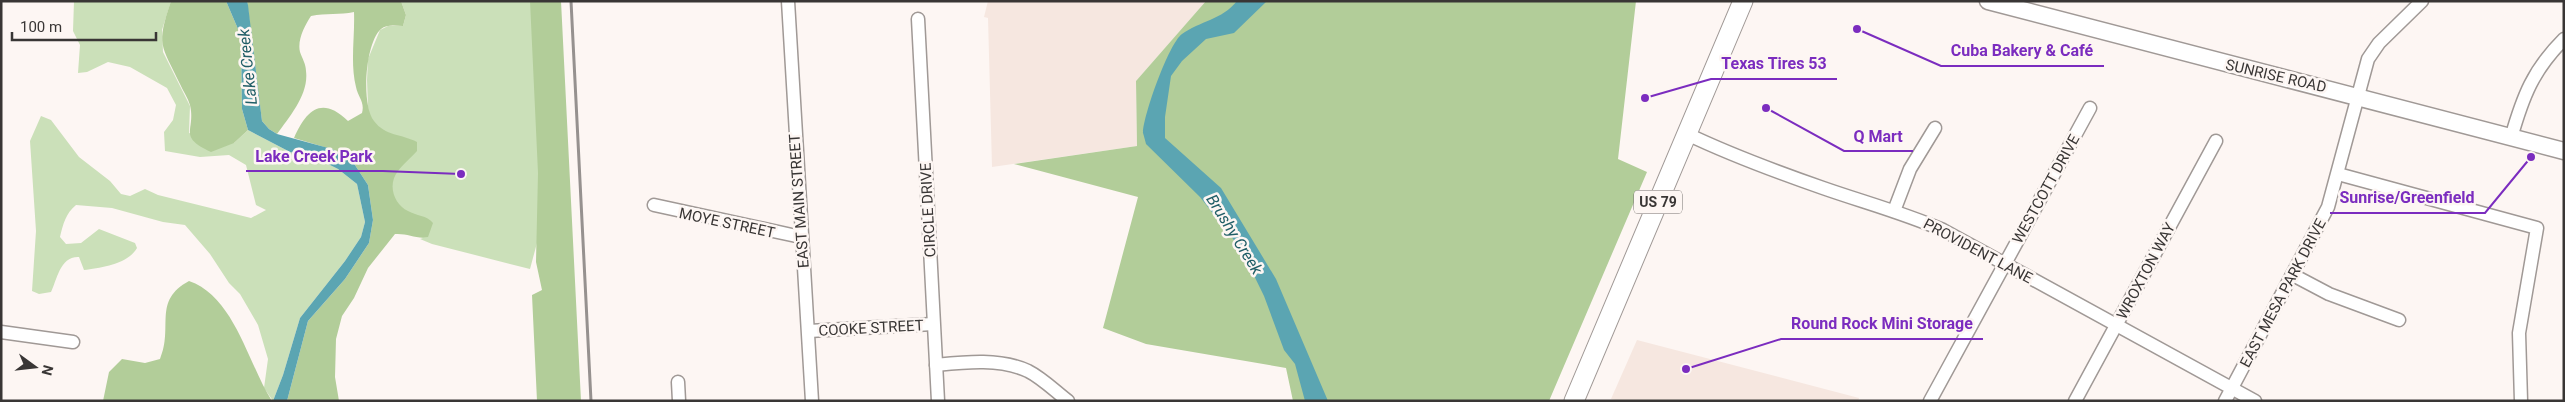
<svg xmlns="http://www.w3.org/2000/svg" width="2565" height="402" viewBox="0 0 2565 402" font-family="Roboto,sans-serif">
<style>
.built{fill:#f6e7e0}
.green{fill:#cbe0b9}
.forest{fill:#b2cd99}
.water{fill:#5ba5b2}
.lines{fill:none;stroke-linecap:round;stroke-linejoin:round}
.minor-casing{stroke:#a09996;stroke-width:15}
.major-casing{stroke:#a09996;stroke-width:19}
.highway-casing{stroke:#a09996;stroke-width:21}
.minor{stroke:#fff;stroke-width:12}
.major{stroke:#fff;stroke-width:16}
.highway{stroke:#fff;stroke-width:19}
.rail{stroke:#96918f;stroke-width:3}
.labels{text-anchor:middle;stroke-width:5;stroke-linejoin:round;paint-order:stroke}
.shield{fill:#fdf6f3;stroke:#74706e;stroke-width:1}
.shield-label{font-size:14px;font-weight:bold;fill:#393635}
.street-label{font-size:15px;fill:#393635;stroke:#fdf6f3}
.water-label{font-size:16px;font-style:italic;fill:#205e67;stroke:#fdf6f3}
.leader{fill:none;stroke:#7b2cbf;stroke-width:2}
.callout-dot{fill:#7b2cbf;stroke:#fdf6f3;stroke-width:2}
.callout-label{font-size:16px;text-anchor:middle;font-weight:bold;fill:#7b2cbf;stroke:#fdf6f3;stroke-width:5;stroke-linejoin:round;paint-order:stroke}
</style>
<rect width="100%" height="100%" fill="#fdf6f3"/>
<!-- built -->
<g class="built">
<polygon points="988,1 1206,1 1136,81 1137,146 992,167 988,18 984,17"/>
<polygon points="1637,340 1859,398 1858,401 1619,401 1611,399"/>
</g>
<!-- green -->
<g class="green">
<path d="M74,1H171L162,30L163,52L190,106L189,133L234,143L248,130L290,152L320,160L338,169L357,184L365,222L361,237L345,261L300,318L283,375L273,401L264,388L268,359L258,325L240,294L229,283L210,254L185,225L163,222L112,208L76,205C66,213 63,224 60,237L66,244L81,243L99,229L135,243L137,248C128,264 101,268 84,270L79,257C60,256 57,280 51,292L39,294L32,291L36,231L30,141L41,116L51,120L79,157L110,181L121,194L130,196L145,189L158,195L251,218L266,210L256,205L246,165L229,155L200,157L165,151L164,132L173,120L176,105L167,88L130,67L108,62L87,72L78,73L80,45L73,31Z"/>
<polygon points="401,1 540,1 541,228 530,269 432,244 420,239 423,238 391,228 368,107 367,80 368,59 380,30 388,26 403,26 406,15"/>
</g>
<!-- forest -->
<g class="forest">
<path d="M171,1H226L241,36L242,109L248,130L234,143L211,152C177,136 196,131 190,105C188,98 183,91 180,84C161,44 156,46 171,1Z"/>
<path d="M247,1H401L406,15L403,26C396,26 387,24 381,29C365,43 361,105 374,121C385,136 402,134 417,142V151C411,158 403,164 398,171C387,185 394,204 408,211C416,216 427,215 433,223L428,237C416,239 407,233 395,234L368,268L354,298L342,316L336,339L335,377L339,401H287L308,321L345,279L369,243L373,220L368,185L353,162L334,150L294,138C306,111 321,95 348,121L362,113C365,102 358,97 356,87C350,63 355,37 354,12C340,15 326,13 311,16C305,25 297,40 300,52C302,58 306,64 306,71C309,94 290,116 277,134L269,129L262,121Z"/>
<polygon points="530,1 561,1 581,401 537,401 532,295 542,290 536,262 538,173"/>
<polygon points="1206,1 1636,1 1618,159 1647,172 1549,401 1293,401 1286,368 1146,344 1103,328 1138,197 1014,164 1137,146 1136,81"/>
<path d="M189,281C235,297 248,364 272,401H103L109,372L122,359L145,363L160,359C174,327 152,301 189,281Z"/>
</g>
<!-- water -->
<g class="water">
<polygon points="226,1 247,1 248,5 262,121 269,129 277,134 332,149 353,162 368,185 373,220 369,243 345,279 308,321 287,401 273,401 283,375 300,318 345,261 361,237 365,222 357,184 338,169 320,160 290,152 248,130 242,109 241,36"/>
<path d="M1237,1H1267L1234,33L1206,39L1182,61L1171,76L1165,117V138L1221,188L1276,279L1328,401H1305L1295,364L1284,350L1264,296L1241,249L1200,197L1146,144C1145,140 1144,136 1143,133C1143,116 1169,43 1182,34C1200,21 1222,20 1237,1Z"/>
</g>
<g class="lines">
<!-- minor casing -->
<g class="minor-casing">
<g id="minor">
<polyline points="788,1 812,401"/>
<polyline points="918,19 938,401"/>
<path d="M1687,134C1731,155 1777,172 1823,188C1863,202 1904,213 1943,230L2255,401"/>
<path d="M2511,138C2523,96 2533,70 2564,39"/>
<polyline points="2338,174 2537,228 2519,333 2521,401"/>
<polyline points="654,205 801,237"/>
<polyline points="1894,211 1910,169 1935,128"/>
<polyline points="2293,275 2329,294 2399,320"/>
<polyline points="809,331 933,324"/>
<polyline points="1,332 73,342"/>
<path d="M936,365C965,362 1000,358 1028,371C1042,378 1055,391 1068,401"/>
<polyline points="678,382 679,401"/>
<polyline points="1930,401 2090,108"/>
<polyline points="2075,401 2216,141"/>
<polyline points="2225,401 2328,207 2368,59 2379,43 2422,1"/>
</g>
</g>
<!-- major casing -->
<g class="major-casing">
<polyline id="major" points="1988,1 2564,151"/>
</g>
<!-- highway casing -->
<g class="highway-casing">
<polyline id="highway" points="1574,401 1743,1"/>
</g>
<!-- minor -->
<use href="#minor" class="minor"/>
<!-- major -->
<use href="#major" class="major"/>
<!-- highway -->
<use href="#highway" class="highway"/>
<!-- rail -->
<polyline class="rail" points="571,1 591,401"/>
</g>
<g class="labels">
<!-- shield labels -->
<rect class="shield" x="1634" y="190.5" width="48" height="23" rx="4"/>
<g class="shield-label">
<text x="1658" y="207">US 79</text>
</g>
<!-- street labels -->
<g class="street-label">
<text transform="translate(2276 76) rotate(13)" y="5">SUNRISE ROAD</text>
<text transform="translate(2046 189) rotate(-61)" y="5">WESTCOTT DRIVE</text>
<text transform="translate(799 201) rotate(-94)" y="5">EAST MAIN STREET</text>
<text transform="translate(928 210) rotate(-93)" y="5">CIRCLE DRIVE</text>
<text transform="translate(727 223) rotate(12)" y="5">MOYE STREET</text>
<text transform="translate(1978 251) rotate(28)" y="5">PROVIDENT LANE</text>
<text transform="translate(2146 271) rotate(-62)" y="5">WROXTON WAY</text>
<text transform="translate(2283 293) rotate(-62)" y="5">EAST MESA PARK DRIVE</text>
<text transform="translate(871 328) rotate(-3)" y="5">COOKE STREET</text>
</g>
<!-- water labels -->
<g class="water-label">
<text transform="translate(247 67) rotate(-96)" y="6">Lake Creek</text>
<text transform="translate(1235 234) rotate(58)" y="6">Brushy Creek</text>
</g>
</g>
<!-- callouts -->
<path class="leader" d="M1857 29L1941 66H2104M1645 98L1711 79H1837M1766 108L1844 151H1913M461 174L383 171H246M2531 157L2485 213H2330M1686 369L1781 339H1983"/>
<g class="callout-dot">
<circle cx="1857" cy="29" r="5"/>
<circle cx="1645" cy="98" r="5"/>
<circle cx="1766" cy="108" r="5"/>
<circle cx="461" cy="174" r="5"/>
<circle cx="2531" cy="157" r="5"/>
<circle cx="1686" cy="369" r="5"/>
</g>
<g class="callout-label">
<text x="2022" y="56">Cuba Bakery &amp; Café</text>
<text x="1774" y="69">Texas Tires 53</text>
<text x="1878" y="142">Q Mart</text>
<text x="314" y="162">Lake Creek Park</text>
<text x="2407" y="203">Sunrise/Greenfield</text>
<text x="1882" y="329">Round Rock Mini Storage</text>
</g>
<!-- border -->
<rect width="2565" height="402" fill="none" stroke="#393635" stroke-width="5"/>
<!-- north arrow -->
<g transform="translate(35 367) rotate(105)" stroke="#fdf6f3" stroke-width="4" paint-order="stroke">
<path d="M0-4L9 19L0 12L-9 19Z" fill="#393635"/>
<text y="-8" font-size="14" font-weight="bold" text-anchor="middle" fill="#393635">N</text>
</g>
<!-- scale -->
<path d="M12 32v8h144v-8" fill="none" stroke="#393635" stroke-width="2.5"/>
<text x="20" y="32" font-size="15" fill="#393635" stroke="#fdf6f3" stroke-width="4" paint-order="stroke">100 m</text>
</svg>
